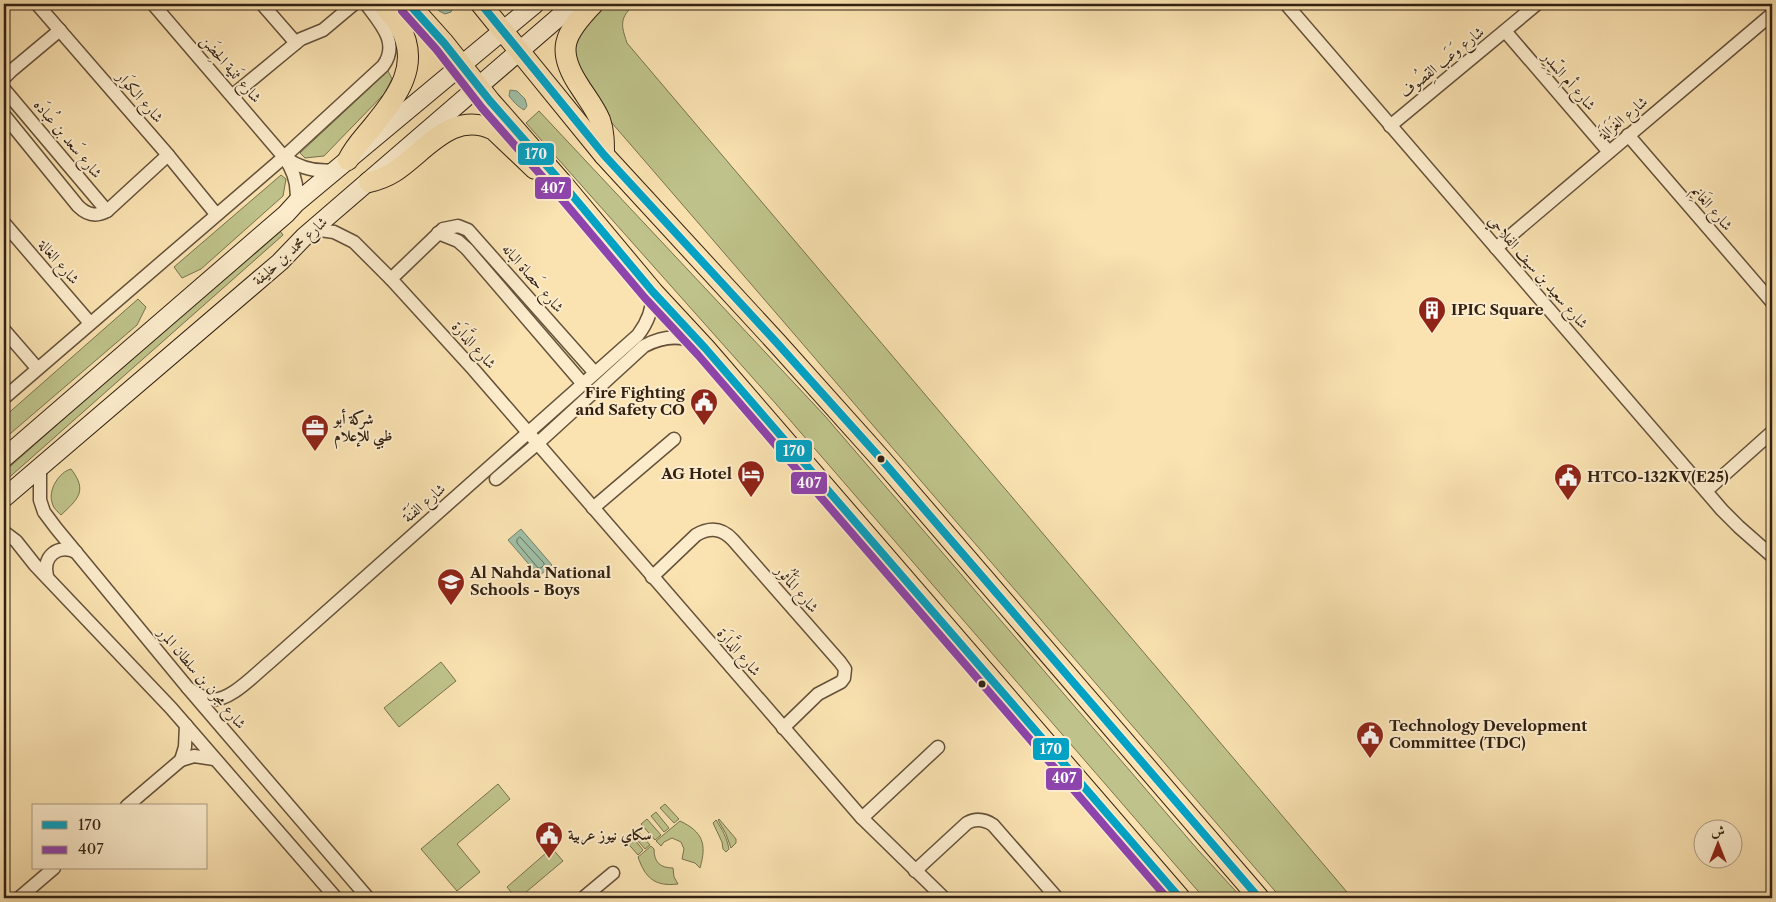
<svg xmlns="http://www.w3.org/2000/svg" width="1776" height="902" viewBox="0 0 1776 902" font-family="'Libre Caslon Text',Amiri,serif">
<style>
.green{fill:#bfc38b;stroke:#78724e}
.water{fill:#9fbfa6;stroke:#73806b}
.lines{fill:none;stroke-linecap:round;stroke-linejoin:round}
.shore{stroke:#68705c;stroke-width:1}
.street-casing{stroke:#64513a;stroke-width:15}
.secondary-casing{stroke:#322112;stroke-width:20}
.primary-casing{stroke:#322112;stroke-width:22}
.street{stroke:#fceccc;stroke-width:12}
.secondary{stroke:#fceccc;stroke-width:18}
.primary{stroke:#fae2b1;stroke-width:20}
.bus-1-casing{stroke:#fceccc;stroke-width:11}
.bus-2-casing{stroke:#fceccc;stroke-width:11}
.bus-1{stroke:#02a2c5;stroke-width:8}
.bus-2{stroke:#8e44ad;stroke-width:8}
.bus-dot{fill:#322112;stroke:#fceccc;stroke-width:2}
.labels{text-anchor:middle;stroke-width:4;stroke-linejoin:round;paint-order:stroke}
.street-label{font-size:15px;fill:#322112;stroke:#fceccc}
.poi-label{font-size:15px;font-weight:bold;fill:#322112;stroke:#fceccc;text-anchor:start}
.line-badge{stroke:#fceccc;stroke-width:2}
.badge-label{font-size:14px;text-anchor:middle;font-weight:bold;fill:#fff}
</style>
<rect width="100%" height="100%" fill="#fae2b1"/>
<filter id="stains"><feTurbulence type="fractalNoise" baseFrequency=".004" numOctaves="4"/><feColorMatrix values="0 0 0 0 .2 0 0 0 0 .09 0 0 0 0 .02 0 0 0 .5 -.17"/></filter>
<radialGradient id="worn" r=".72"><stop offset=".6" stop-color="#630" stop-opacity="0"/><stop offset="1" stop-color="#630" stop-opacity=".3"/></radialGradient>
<!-- green -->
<g class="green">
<path d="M600,4H635C619,18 621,25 627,43L1352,898H1281L612,123L578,63L573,48L575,33Z"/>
<polygon points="388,71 392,79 384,94 324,156 305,158 300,153"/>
<polygon points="539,111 825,416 1198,850 1242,898 1204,898 776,404 526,123"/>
<polygon points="281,175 286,179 283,196 201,269 182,278 174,267"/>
<polygon points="278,228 283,235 4,482 4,472"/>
<polygon points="138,299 146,307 137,325 4,439 4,417"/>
<path d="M71,469C88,491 78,499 61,515C57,511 53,508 52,502C48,490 59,472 71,469Z"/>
<polygon points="441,662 456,681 399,727 384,708"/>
<polygon points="498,784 510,799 457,844 480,872 457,891 421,849"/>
<polygon points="665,804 679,819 674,823 660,808"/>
<polygon points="656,812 669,828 664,832 651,816"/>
<polygon points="647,819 661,835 655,840 641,824"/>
<polygon points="719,819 736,839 736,843 731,848 726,834 718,820"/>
<path d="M716,820C722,829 727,838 729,849L726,852L723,849L722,842L713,823Z"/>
<path d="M680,821C703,832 707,844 700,868L695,863L682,859L684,849L681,842L672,838L664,842L661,846L656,841Z"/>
<polygon points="636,829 650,845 645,849 631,833"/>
<polygon points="630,834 643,850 638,855 624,839"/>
<polygon points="545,840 563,861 519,898 503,898 511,892 507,887 546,853 540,845"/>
<path d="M651,846L654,849C654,862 660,868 673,868L674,877L678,884C654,887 645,877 638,857Z"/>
</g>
<!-- water -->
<g class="water">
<polygon points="436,4 455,4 451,12 445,14 439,11"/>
<path d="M510,90L517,91L525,99L527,106L524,110C517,106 514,102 509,96Z"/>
<polygon points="521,529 552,565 539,576 508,540"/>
</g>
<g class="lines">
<!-- shore -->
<polygon class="shore" points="520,537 544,563 544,565 541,568 538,568 517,543 517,540"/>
<!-- street casing -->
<g class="street-casing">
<g id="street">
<polyline points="37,4 168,155 216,214"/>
<path d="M153,4L284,157C294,171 299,185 296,203"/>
<polyline points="262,4 296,43"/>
<polyline points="1286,4 1722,510 1739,527 1772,556"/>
<polyline points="1505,31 1609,152"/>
<polyline points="4,78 11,71 60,30"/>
<polyline points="4,89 107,211"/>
<polyline points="233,95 296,43 301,39 323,30 354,4"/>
<path d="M4,115L78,206C87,215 96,217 107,211L168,155"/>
<polyline points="1390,126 1537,4"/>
<polyline points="1628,135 1772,302"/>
<path d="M286,158C301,169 318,172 335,170"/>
<polyline points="4,223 90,323"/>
<polyline points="313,229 334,232 354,242 391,279 474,370 862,818 944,898"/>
<polyline points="438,233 458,241 467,249 583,384"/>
<polyline points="1496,248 1772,14"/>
<polyline points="391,279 443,229 458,226 468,230 595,373"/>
<polyline points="4,330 37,368"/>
<path d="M4,398L284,157L383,66C400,43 380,23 366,4"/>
<polyline points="40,466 40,500 44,512 56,528 188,688 368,898"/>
<path d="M496,479L538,443L644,346C661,337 679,334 697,343"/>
<polyline points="1706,491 1772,432"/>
<polyline points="593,508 674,439"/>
<polyline points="4,532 16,541 35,565 171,708 336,898"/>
<path d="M47,576C42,556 58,544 76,552"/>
<path d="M652,577L696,535C710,527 722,528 733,540L840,662L845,669L844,678L841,682L818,694L783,728"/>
<path d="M188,688C194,692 201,697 209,699C228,704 255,674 270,662L638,335C648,322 653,309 653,292"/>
<polyline points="181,760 185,747 186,725"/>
<polyline points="127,806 181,760 194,756 214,759"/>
<polyline points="862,818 938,747"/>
<path d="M915,871L967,823C976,818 984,819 993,825L1057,898"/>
<polyline points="19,898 54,868"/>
<polyline points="583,898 613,873"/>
</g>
</g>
<!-- secondary casing -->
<g class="secondary-casing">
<g id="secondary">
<polyline points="4,458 286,214 296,203 535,4"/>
<polyline points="4,498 280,262 305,236 574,4"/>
</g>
</g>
<!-- primary casing -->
<g class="primary-casing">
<g id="primary">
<polyline points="409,4 444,43 490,101 562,183 653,292 705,348 1180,898"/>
<polyline points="481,4 604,155 777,343 881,459 1259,898"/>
<path d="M593,4C564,34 555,50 580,87C587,98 595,108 600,120C604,131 604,143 604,155"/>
<path d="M348,160C354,147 364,137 373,126C397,96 422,65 399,25C395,17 388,11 383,4"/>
<path d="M369,182C378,180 386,177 394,172C425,152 452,109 494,130L535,169"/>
</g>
</g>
<!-- street -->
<use href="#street" class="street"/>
<!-- secondary -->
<use href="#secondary" class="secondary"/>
<!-- primary -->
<use href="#primary" class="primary"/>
<!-- bus-1 casing -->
<g class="bus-1-casing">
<g id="bus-1">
<polyline points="409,4 444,43 490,101 562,183 653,292 705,348 1180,898"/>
<polyline points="481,4 604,155 777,343 881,459 1259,898"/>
</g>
</g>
<!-- bus-2 casing -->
<g class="bus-2-casing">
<polyline id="bus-2" points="402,11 436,49 482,108 554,190 645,298 698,355 1167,898"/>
</g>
<!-- bus-1 -->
<use href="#bus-1" class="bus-1"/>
<!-- bus-2 -->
<use href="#bus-2" class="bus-2"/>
</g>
<!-- icons -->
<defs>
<g id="building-pin" transform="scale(1.4375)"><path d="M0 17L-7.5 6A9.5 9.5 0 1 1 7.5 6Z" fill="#8f2418" stroke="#fceccc"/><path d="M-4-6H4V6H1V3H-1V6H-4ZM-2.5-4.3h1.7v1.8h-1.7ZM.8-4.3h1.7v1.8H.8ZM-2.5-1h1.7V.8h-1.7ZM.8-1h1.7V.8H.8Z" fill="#fff"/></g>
<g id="civic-pin" transform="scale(1.4375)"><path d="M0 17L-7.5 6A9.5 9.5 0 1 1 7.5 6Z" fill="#8f2418" stroke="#fceccc"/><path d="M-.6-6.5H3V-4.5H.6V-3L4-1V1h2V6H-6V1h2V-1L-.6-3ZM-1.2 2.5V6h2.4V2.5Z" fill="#fff"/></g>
<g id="office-pin" transform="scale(1.4375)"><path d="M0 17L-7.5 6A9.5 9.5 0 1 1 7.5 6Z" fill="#8f2418" stroke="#fceccc"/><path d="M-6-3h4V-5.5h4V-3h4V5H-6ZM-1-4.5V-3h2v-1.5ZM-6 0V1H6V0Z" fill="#fff"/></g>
<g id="hotel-pin" transform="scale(1.4375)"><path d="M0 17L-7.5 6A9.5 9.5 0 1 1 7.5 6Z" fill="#8f2418" stroke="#fceccc"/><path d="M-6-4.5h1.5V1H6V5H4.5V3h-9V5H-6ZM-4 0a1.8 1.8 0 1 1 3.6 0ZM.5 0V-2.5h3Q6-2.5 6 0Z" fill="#fff"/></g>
<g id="school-pin" transform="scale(1.4375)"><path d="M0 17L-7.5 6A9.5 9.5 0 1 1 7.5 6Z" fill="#8f2418" stroke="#fceccc"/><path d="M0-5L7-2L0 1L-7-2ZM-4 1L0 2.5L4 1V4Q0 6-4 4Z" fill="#fff"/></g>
</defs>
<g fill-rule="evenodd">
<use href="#building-pin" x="1432" y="310"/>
<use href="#civic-pin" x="704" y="402"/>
<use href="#office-pin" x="315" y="428"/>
<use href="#hotel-pin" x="751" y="474"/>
<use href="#civic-pin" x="1568" y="477"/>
<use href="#school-pin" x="451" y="582"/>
<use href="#civic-pin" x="1370" y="735"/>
<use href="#civic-pin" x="549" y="835"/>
</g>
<!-- markers -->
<g class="bus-dot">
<circle cx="881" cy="459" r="4.5"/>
<circle cx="982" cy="684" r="4.5"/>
</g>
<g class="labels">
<!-- street labels -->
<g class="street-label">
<text transform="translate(1442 62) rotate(-39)" y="5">شارع وَعَب القِصُوف</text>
<text transform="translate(231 69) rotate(49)" y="5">شارع ثَنية الحِضَن</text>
<text transform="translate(1569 81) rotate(49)" y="5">شارع أم السِّدِر</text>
<text transform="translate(140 97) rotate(49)" y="5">شارع الكوَار</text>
<text transform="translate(1623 118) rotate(-40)" y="5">شارع الغَزَالَة</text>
<text transform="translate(68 139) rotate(50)" y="5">شارع سَعد بن عُبادَه</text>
<text transform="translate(1712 208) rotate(49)" y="5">شارع الغَانِم</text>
<text transform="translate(290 251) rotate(-42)" y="5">شارع محمد بن خليفة</text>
<text transform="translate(59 262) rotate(49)" y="5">شارع الغالة</text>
<text transform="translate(1538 272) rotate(49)" y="5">شارع سعيد بن سيف الفلاحي</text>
<text transform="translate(533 278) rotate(49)" y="5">شارع حَصاة البانه</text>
<text transform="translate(474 345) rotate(48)" y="5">شارع الدَّارَة</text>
<text transform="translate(424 503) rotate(-41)" y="5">شارع الفَنّة</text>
<text transform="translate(797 589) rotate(49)" y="5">شارع المَأْثُور</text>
<text transform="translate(739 652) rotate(49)" y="5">شارع الدَّارَة</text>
<text transform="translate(202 678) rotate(50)" y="5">شارع مجرن بن سلطان المرر</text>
</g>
<!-- poi labels -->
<g class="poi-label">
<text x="1451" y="315">IPIC Square</text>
<text x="685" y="398" text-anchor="end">Fire Fighting<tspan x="685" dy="17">and Safety CO</tspan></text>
<text x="334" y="424">شركة أبو<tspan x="334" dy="17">ظبي للإعلام</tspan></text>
<text x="732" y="479" text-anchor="end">AG Hotel</text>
<text x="1587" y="482">HTCO-132KV(E25)</text>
<text x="470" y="578">Al Nahda National<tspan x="470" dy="17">Schools - Boys</tspan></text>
<text x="1389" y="731">Technology Development<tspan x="1389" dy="17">Committee (TDC)</tspan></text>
<text x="568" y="840">سكاي نيوز عربية</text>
</g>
</g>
<g class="line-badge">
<rect x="517" y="142" width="38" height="24" rx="5" fill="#02a2c5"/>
<rect x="534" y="176" width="38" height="24" rx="5" fill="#8e44ad"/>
<rect x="775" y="439" width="38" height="24" rx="5" fill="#02a2c5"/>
<rect x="790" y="471" width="38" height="24" rx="5" fill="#8e44ad"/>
<rect x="1032" y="737" width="38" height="24" rx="5" fill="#02a2c5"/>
<rect x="1045" y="767" width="38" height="24" rx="5" fill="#8e44ad"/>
</g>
<g class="badge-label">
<text x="536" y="159">170</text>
<text x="553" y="193">407</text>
<text x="794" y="456">170</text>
<text x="809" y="488">407</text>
<text x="1051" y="754">170</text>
<text x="1064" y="783">407</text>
</g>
<!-- margin -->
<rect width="1776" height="902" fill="none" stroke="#fae2b1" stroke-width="20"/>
<rect x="5" y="5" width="1766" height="892" fill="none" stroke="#322112" stroke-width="2.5"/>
<rect x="10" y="10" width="1756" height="882" fill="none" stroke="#322112"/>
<!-- legend -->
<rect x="32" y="804" width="175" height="65" fill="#fceccc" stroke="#ab9b82"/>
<rect x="42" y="821" width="25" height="8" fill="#02a2c5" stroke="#ab9b82"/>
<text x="78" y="830" font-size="15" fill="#322112">170</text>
<rect x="42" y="846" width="25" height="8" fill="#8e44ad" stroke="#ab9b82"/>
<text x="78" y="854" font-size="15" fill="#322112">407</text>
<!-- north arrow -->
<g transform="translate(1718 844)"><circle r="24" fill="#fceccc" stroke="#ab9b82"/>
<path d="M0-4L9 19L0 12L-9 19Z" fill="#8f2418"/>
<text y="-8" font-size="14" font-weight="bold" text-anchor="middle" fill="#322112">ش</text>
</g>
<rect width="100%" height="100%" filter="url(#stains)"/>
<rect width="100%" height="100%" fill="url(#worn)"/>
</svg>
